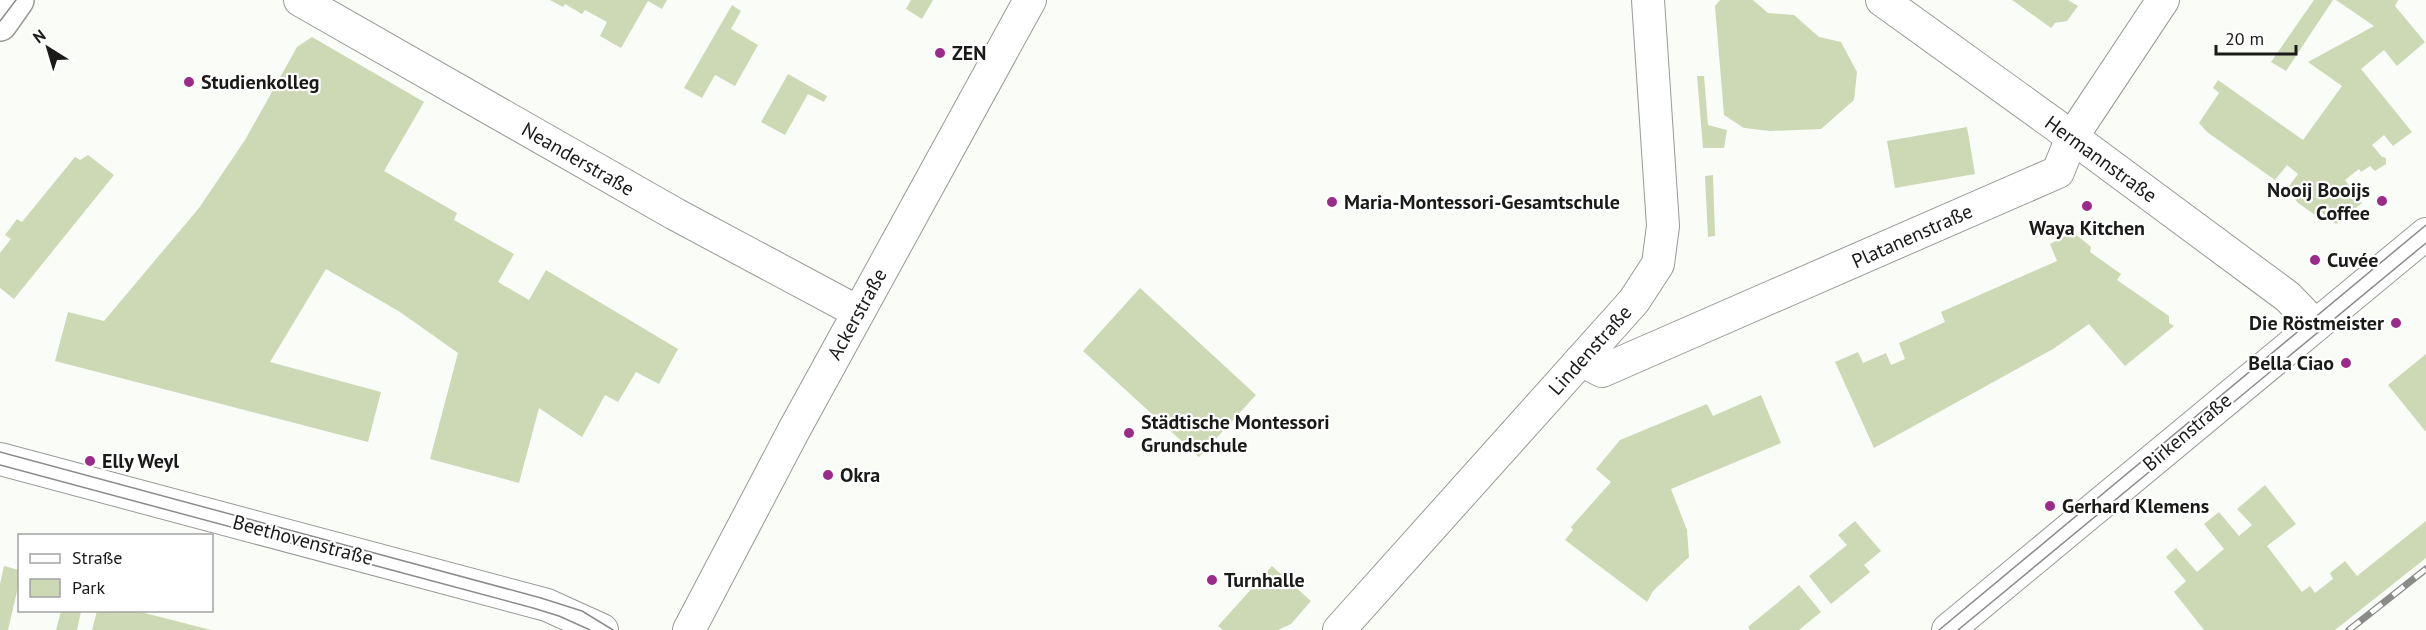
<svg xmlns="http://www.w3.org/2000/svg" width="2426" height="630" viewBox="0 0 2426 630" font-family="'PT Sans',sans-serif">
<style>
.green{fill:#cdd9b5}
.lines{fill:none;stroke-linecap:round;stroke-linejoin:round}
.minor-casing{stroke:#999a97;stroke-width:34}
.major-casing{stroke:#999a97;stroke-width:36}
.minor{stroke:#fff;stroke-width:32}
.major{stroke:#fff;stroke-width:33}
.tram{stroke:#8b8c8a;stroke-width:1.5}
.rail-casing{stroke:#8b8c8a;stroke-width:7}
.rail{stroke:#fff;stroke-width:4.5;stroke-dasharray:14;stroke-linecap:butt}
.poi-dot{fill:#9b2b8a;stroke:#fff;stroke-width:2}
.labels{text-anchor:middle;stroke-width:4.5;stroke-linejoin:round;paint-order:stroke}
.poi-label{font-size:20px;font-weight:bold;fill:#1a1a19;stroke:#fff;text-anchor:start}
.street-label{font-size:20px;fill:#1a1a19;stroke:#fff}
</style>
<rect width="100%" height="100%" fill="#fafcf8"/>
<!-- green -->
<g class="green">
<polygon points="550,0 667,0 662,9 648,1 621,48 600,36 607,22 585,10 582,14 565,4 563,7"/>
<polygon points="911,0 933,0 922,19 906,9"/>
<polygon points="1720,0 1753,0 1768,13 1794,15 1819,37 1841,42 1857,72 1854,100 1821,129 1770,131 1744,128 1724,115 1715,6"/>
<polygon points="2012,0 2068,0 2078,6 2067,21 2055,23 2051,28"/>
<polygon points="2314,0 2333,0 2286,71 2271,62"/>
<polygon points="2336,0 2398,0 2395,6 2425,42 2397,66 2384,50 2361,69 2412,132 2393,146 2384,135 2372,145 2382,157 2386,158 2386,164 2375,171 2370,166 2361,172 2359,169 2345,180 2362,203 2336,224 2321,212 2315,215 2298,203 2287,189 2298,174 2287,165 2275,180 2207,132 2199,123 2219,93 2213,88 2218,80 2303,140 2342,86 2308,62 2374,26"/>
<polygon points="732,5 741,11 731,29 758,45 735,86 715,75 702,98 684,88"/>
<polygon points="312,37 424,102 384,171 457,213 454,220 514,254 498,282 529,300 546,270 678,349 659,384 636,372 618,402 605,395 582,437 539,408 519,483 430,459 458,353 400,312 326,269 270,362 381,392 368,442 55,361 68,312 104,321 199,208 245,140 297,47"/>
<polygon points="788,74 827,96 824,102 808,94 785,135 761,122"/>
<polygon points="1697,76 1704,76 1708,125 1727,130 1724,148 1703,148"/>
<polygon points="1967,127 1975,174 1895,188 1887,141"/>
<polygon points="88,155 114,175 14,299 0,288 0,253 11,239 5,235 17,219 22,222 75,157 80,160"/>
<polygon points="1713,175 1715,236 1708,237 1705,176"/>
<polygon points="2073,232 2091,247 2090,252 2121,274 2117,280 2169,316 2169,323 2174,326 2125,366 2089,324 2053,349 1874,448 1835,362 1858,352 1863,363 1886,353 1891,365 1905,359 1899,343 1945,322 1941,312 2057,261 2050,244"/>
<polygon points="1140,288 1256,395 1199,457 1083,351"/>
<polygon points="2426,354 2426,432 2388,385"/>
<polygon points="1761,395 1781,443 1671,489 1687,530 1689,557 1653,591 1647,602 1565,540 1573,530 1571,527 1611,482 1596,469 1620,440 1707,404 1713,416"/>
<polygon points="2265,485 2296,524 2267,546 2302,592 2310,586 2315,593 2333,579 2330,573 2345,561 2357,576 2426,521 2426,558 2335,630 2204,630 2174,592 2186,581 2166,557 2176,548 2197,572 2224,549 2204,524 2219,512 2239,536 2252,525 2237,509"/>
<polygon points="1855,521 1881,551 1864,565 1870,572 1831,604 1809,576 1847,545 1838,535"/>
<polygon points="4,566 19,570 19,583 8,630 0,630 0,584"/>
<polygon points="1272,566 1311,601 1291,624 1278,630 1223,630 1218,626"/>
<polygon points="1799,585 1821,612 1799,630 1750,630 1748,627"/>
<polygon points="61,611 81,611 77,630 56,630"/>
<polygon points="97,611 137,611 211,630 92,630"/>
</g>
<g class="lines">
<!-- minor casing -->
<g class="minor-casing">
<g id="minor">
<polyline points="300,0 675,214 858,312"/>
<polyline points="1882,0 2072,137 2288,297 2315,325"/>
<polyline points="1581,360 1602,371 2058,172 2072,137 2163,0"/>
<polyline points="0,459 547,605 602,630"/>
<polyline points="689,630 794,430 1030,0"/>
<polyline points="1339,630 1634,301 1658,264 1663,226 1648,0"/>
<polyline points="1948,630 2426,234"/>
</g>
</g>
<!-- major casing -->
<g class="major-casing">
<polyline id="major" points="0,24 17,0"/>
</g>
<!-- minor -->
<use href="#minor" class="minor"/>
<!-- major -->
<use href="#major" class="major"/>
<!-- tram -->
<g class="tram">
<polyline points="0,21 16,0"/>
<polyline points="0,452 541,598 582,611 613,630"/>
<polyline points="0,465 533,608 559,616 590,630"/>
<polyline points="1939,630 2426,225"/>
<polyline points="1958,630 2426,243"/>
</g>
<!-- rail casing -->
<g class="rail-casing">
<polyline id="rail" points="2349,630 2426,569"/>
</g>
<!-- rail -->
<use href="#rail" class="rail"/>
</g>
<!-- markers -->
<g class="poi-dot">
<circle cx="940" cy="53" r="6"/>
<circle cx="189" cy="82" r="6"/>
<circle cx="2382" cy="201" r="6"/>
<circle cx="1332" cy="202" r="6"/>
<circle cx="2087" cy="206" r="6"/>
<circle cx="2315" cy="260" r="6"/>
<circle cx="2396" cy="323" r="6"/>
<circle cx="2346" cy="363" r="6"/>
<circle cx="1129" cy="433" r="6"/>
<circle cx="90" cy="461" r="6"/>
<circle cx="828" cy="475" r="6"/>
<circle cx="2050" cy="506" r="6"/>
<circle cx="1212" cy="580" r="6"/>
</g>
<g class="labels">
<!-- poi labels -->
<g class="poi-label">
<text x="952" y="60">ZEN</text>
<text x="201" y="89">Studienkolleg</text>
<text x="2370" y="197" text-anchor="end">Nooij Booijs<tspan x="2370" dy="23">Coffee</tspan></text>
<text x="1344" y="209">Maria-Montessori-Gesamtschule</text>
<text x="2087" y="235" text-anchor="middle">Waya Kitchen</text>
<text x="2327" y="267">Cuvée</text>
<text x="2384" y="330" text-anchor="end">Die Röstmeister</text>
<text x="2334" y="370" text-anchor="end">Bella Ciao</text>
<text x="1141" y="429">Städtische Montessori<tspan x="1141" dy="23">Grundschule</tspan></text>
<text x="102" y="468">Elly Weyl</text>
<text x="840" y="482">Okra</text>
<text x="2062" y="513">Gerhard Klemens</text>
<text x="1224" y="587">Turnhalle</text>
</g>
<!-- street labels -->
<g class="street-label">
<text transform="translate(578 159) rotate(30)" y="7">Neanderstraße</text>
<text transform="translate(2101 159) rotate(36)" y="7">Hermannstraße</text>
<text transform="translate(1912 236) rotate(-24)" y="7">Platanenstraße</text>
<text transform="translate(857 314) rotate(-61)" y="7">Ackerstraße</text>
<text transform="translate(1590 350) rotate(-48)" y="7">Lindenstraße</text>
<text transform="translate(2187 432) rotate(-40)" y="7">Birkenstraße</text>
<text transform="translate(303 540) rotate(15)" y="7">Beethovenstraße</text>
</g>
</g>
<!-- legend -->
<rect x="18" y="534" width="195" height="78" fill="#ffffff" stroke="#a3a3a3" stroke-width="1.5"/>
<rect x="30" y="554" width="30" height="9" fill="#ffffff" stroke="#a3a3a3" stroke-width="1.5"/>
<text x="72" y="564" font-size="18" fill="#1a1a19">Straße</text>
<rect x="30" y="579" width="30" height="18" fill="#cdd9b5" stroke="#a3a3a3" stroke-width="1.5"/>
<text x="72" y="594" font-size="18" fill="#1a1a19">Park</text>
<!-- north arrow -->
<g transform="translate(48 48) rotate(323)" stroke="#ffffff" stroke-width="4.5" paint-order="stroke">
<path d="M0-4.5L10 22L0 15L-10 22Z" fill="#1a1a19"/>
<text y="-9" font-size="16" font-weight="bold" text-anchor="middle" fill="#1a1a19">N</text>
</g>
<!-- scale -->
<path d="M2216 45v9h80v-9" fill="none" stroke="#1a1a19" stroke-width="3"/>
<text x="2225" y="45" font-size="18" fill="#1a1a19" stroke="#ffffff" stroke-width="4.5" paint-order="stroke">20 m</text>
</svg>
